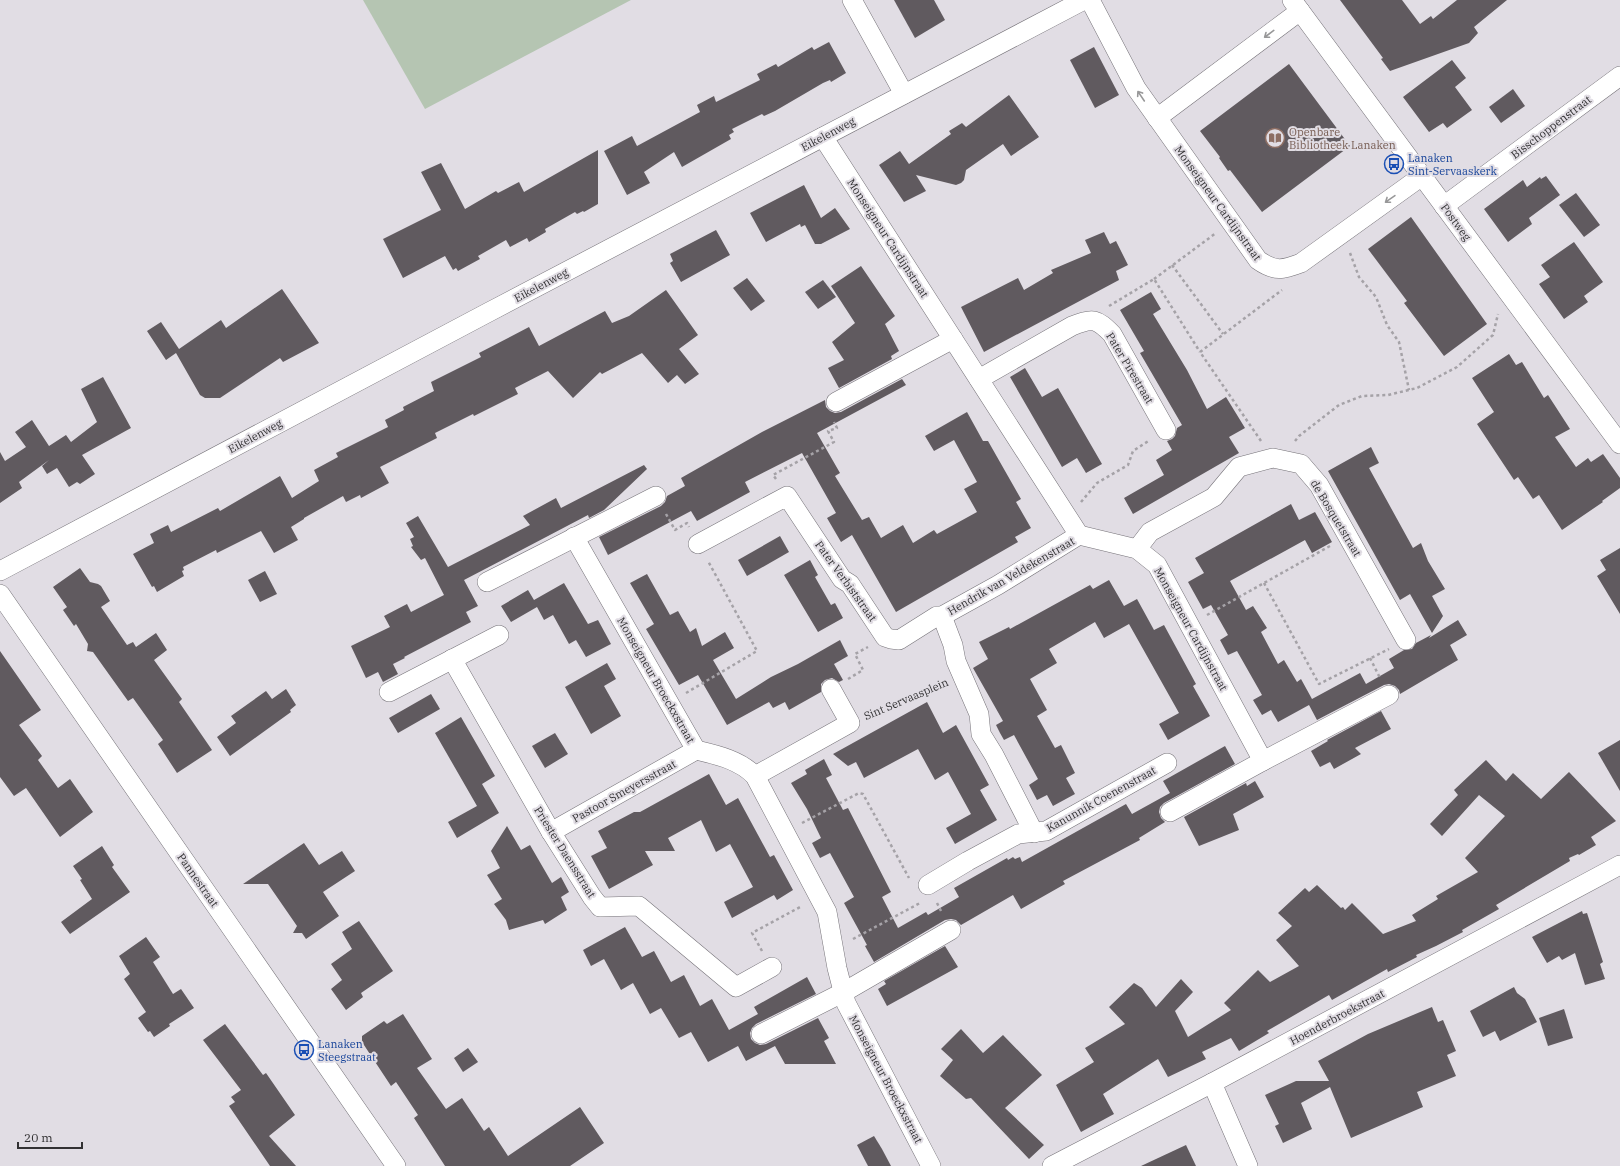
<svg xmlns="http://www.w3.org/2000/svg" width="1620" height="1166" viewBox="0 0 1620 1166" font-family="'IBM Plex Serif',serif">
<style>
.green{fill:#b5c5b2}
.building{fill:#605a5f}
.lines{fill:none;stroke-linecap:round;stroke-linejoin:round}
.street-casing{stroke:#767379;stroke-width:20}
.path{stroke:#a5a2a7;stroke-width:2.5;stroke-dasharray:3 3;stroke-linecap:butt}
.street{stroke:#fff;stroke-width:19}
.oneway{stroke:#989899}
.labels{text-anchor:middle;stroke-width:4;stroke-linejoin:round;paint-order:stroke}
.street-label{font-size:11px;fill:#323133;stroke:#e1dde4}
.education-label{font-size:11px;fill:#785e54;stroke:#e1dde4;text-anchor:start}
.transit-label{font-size:11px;fill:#164399;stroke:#e1dde4;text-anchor:start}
</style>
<rect width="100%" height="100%" fill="#e1dde4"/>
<!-- green -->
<polygon class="green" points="363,0 631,0 425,109"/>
<!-- building -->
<g class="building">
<polygon points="894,0 934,0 945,20 915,38"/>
<polygon points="1340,0 1402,0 1420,24 1431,16 1433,19 1457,0 1507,0 1474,27 1478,33 1469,43 1390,71 1381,59 1383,58"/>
<polygon points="829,42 846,73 831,82 830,80 823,83 775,111 764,116 762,114 732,129 734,132 729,135 731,139 682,167 674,152 644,172 650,183 627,195 604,151 632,136 637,146 700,112 697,105 714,96 716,102 760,80 757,74 776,64 778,67 812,47 814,50"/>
<polygon points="1094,47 1119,95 1095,108 1070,60"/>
<polygon points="1452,60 1466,78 1455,87 1472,110 1447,128 1443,123 1429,132 1403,97"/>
<polygon points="1289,64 1350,146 1262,212 1230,170 1228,171 1219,158 1220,157 1200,131"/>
<polygon points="1513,89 1525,106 1501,123 1489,107"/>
<polygon points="1009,95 1039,137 1011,156 1003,144 966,170 964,180 961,183 956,185 916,175 926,191 904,202 879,165 900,151 909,164 951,134 949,131 962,123 966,127"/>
<polygon points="598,150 598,204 584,212 583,211 577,214 575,212 545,229 546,232 529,242 527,238 510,247 506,240 478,256 480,259 458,271 456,268 453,270 445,256 403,278 383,239 441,210 421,172 441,163 465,209 496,191 498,193 519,182 524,192"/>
<polygon points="1546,176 1560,195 1529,218 1532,224 1508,242 1484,209 1523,180 1527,187 1540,177 1541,179"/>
<polygon points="804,185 821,218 835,208 850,229 821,244 815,244 805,225 801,227 800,224 766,242 750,213"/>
<polygon points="1576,193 1600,225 1584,237 1559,205"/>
<polygon points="1411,217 1487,324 1444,356 1404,303 1407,301 1368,249"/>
<polygon points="716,230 730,255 681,282 670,263 673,261 670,254"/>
<polygon points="1104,232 1110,244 1116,241 1128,265 1116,271 1119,280 984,352 961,307 1018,278 1024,290 1053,273 1051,270 1091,253 1085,240"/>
<polygon points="1574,242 1603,282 1584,296 1588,302 1564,319 1539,284 1550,277 1541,265"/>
<polygon points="861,266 895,316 885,324 899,351 891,356 892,359 839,388 828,368 844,360 832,342 855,323 831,286"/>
<polygon points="747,278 765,301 751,311 733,288"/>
<polygon points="823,280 836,297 818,309 805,292"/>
<polygon points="282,289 319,343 283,362 280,358 220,398 205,398 200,395 176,353 166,360 147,331 161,322 179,349 221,320 226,328"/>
<polygon points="666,290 698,335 679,349 699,374 685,384 677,375 668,383 642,353 602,374 600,372 573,398 548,371 515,388 518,394 474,416 473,414 435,433 437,438 380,467 389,483 361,498 360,495 346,502 343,496 304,518 304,519 291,527 298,540 274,553 261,531 217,553 216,550 183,567 184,570 182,571 184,576 157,592 154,586 152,587 133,554 154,543 150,534 168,525 171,532 218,508 220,511 280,476 292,498 319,481 314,470 338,457 336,453 388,427 385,420 404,410 403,407 434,391 431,382 481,357 479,353 529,327 539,346 605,311 612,323 629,316"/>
<polygon points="1151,292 1161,309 1153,314 1187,370 1207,409 1226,397 1245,428 1229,437 1239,453 1133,514 1124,498 1164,475 1156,460 1172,450 1167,441 1172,439 1175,436 1177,428 1182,425 1140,353 1144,351 1120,310"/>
<polygon points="1509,354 1516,365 1522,362 1544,398 1548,395 1570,429 1555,437 1576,467 1588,458 1591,462 1603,454 1620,478 1620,488 1602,501 1603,502 1562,530 1539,495 1533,499 1518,477 1514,480 1477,424 1494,412 1472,378"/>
<polygon points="1025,368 1042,397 1058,388 1102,464 1086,473 1077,458 1062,467 1010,377"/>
<polygon points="103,377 131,428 82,455 95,474 80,484 77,482 69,487 57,468 47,474 42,466 49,460 19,482 22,488 0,503 0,452 5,461 26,447 15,432 32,420 49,446 66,435 71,442 97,422 81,389"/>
<polygon points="902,379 906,385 817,433 840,473 835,476 862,520 869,517 881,538 903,525 913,543 934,530 937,534 977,512 964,489 977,482 954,440 934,451 925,436 967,412 983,441 988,441 1021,499 1016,502 1031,528 1015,537 1018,542 896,612 852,535 841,542 827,518 836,513 802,453 745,482 750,492 697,521 691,511 608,555 599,537 661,506 665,502 667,496 685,486 681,478 762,432 825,400 826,407 830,411 835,413 841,412"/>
<polygon points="1371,447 1379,463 1369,468 1413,548 1421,543 1428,561 1445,589 1432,596 1443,616 1432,633 1410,594 1400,600 1328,471"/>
<polygon points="644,465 647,469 604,510 589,518 588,515 464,580 478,606 466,612 471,622 404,657 405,658 393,664 398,674 383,682 378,672 366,678 351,646 390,627 384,616 407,604 411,612 444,595 425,558 421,560 411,547 413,546 410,539 414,537 406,523 418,516 448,567 530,525 523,516 556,498 561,508"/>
<polygon points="1291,504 1299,520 1315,512 1332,542 1312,553 1305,540 1230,581 1246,610 1253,606 1267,628 1261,632 1278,664 1284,660 1297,682 1301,679 1312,699 1360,673 1366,684 1394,668 1389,659 1404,650 1412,649 1416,643 1431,635 1429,638 1458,620 1467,635 1450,645 1458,660 1400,694 1399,690 1395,686 1389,684 1384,685 1317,720 1309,705 1278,722 1271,710 1262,715 1253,700 1262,695 1237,651 1228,655 1220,640 1228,635 1211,605 1203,609 1188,582 1204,573 1195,558"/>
<polygon points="780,536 789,552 747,576 738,560"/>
<polygon points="1620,548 1620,614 1597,576 1606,570 1600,560"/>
<polygon points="810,560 818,575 815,577 831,605 835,603 843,618 818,632 784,575"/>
<polygon points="80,568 90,582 98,584 101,586 110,601 101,607 127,645 133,642 136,647 156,633 167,650 154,660 182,699 179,702 212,750 177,773 158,744 163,740 133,698 128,701 93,652 87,651 88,644 76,624 74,626 63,610 67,607 53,587"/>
<polygon points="265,571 277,594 260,602 248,580"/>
<polygon points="647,574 670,615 678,611 690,632 696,628 702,646 725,632 734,648 713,660 736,699 771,677 798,664 840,640 848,656 834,664 843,680 839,682 832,678 825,680 821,684 821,692 789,710 785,702 773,708 769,702 727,725 698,675 679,685 646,629 654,624 630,583"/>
<polygon points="1109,580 1124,606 1137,599 1154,630 1164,625 1196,684 1193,686 1210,716 1168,740 1159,724 1179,713 1129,624 1104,638 1095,622 1049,649 1057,663 1030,679 1047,710 1037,716 1055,748 1061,745 1075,773 1066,778 1075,794 1053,806 1047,795 1037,800 1029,785 1038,779 1014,735 1004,740 1000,733 996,725 1003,721 973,668 988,659 979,642 1009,627 1010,629 1090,585 1093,589"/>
<polygon points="564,583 588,624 598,620 611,644 586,657 576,640 569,644 553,615 544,620 537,607 511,622 501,606 528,590 534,600"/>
<polygon points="0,651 41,710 19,725 42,756 38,760 58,788 70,779 93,812 60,837 26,788 14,796 0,777"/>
<polygon points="607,663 616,679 604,686 621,716 591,734 565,687"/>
<polygon points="286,689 296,705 290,710 291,712 230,756 217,737 236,723 231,716 266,691 272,699"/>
<polygon points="431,694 440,709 398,733 389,718"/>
<polygon points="927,702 943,733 956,725 989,785 980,790 997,820 955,844 946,828 971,814 948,772 935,780 918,749 864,778 856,762 848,766 833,754"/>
<polygon points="1381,711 1391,729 1355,748 1361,754 1334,769 1330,762 1320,767 1311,751 1328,741 1327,740"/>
<polygon points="461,717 495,776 482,784 499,813 457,838 448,822 477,806 435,733"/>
<polygon points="555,733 568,754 545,768 532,746"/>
<polygon points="1620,740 1620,791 1598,753"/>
<polygon points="1225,746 1235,764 1164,803 1160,807 1159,812 1161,818 1165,822 1139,838 1140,840 1063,881 1065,884 1021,909 1013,895 961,925 956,920 951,919 945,920 874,962 865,946 867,945 844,903 854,897 830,853 820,858 812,843 821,838 807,809 791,783 807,774 805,770 824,759 832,775 826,778 843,810 848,808 891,892 882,897 898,928 926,912 928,915 959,897 954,888 1007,858 1008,860 1013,857 1015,859 1020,857 1022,862 1126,804 1132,814 1170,793 1163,781"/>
<polygon points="1486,760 1506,781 1513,773 1541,799 1569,772 1616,821 1591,837 1596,845 1579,855 1578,854 1569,858 1570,861 1496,905 1499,909 1462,930 1463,932 1436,946 1416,955 1417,957 1388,972 1387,969 1332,1000 1329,995 1267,1031 1269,1033 1239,1051 1231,1038 1202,1052 1206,1059 1168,1077 1158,1059 1103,1094 1114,1114 1081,1132 1056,1085 1094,1062 1085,1048 1125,1024 1109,1007 1134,983 1142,988 1156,1007 1181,979 1193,992 1175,1011 1188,1037 1231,1010 1224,1003 1258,970 1270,982 1299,966 1276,940 1292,926 1278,913 1305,888 1309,892 1317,885 1341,908 1343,907 1345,910 1352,903 1383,934 1416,921 1412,915 1438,899 1436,896 1478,872 1465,858 1505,816 1479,795 1442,836 1430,824 1458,795 1454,790"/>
<polygon points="709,774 726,805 738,798 770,857 774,855 793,890 777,900 774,895 732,918 724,902 753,887 730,844 716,852 701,820 668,838 675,851 645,851 653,865 609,889 591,856 607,848 598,831 634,812 640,812"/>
<polygon points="1255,781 1264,797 1233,814 1239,830 1199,846 1184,817 1246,783 1247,786"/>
<polygon points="507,826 521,850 530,845 552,883 561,877 569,892 561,897 567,910 545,924 543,920 509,930 506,920 494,904 502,899 487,875 500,868 491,851"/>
<polygon points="304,843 319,865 342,851 355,871 323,892 339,916 306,939 302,933 293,933 297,926 268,884 243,884"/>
<polygon points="102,846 114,865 112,867 130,892 70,934 61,922 92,899 80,880 82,879 73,866"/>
<polygon points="1582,911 1583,914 1587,913 1603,962 1600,964 1605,979 1585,985 1575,953 1562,960 1559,956 1547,963 1532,937"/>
<polygon points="359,921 393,971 361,993 363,997 346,1010 331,989 342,980 331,964 352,949 342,932"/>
<polygon points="625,927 642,957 654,951 671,982 684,975 700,1006 712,999 729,1030 758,1014 754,1007 807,977 816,994 756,1024 752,1028 750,1033 751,1039 755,1043 760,1045 766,1044 818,1018 829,1038 824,1041 836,1064 785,1064 775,1046 746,1061 738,1046 708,1062 691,1032 679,1038 661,1008 650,1014 633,983 621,990 604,959 591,966 583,950"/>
<polygon points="146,937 160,957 153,962 173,994 181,989 194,1008 169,1024 170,1026 154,1037 150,1031 148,1032 138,1018 146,1012 124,979 130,974 119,956"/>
<polygon points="945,946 958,967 887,1006 878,989 886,984 884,981"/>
<polygon points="1514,987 1517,993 1525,999 1537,1022 1500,1041 1495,1031 1483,1037 1470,1011"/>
<polygon points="1432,1007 1438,1022 1443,1020 1456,1051 1447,1055 1456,1076 1417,1092 1423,1107 1351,1138 1330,1087 1301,1103 1312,1129 1283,1143 1275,1126 1279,1124 1265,1095 1296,1081 1329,1081 1318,1061 1368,1034"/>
<polygon points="1564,1009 1573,1038 1548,1046 1539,1018"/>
<polygon points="403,1014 432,1059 417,1068 446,1109 462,1098 484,1131 489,1127 508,1156 580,1107 604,1143 570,1166 445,1166 414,1118 418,1115 396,1082 391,1086 362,1042 362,1036 384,1021 387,1024"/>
<polygon points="225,1024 263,1075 266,1073 295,1115 269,1136 296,1166 270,1166 229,1106 235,1102 231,1097 241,1090 203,1040"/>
<polygon points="961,1029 983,1053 1003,1035 1042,1075 1005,1108 1044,1145 1029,1159 971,1098 966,1099 940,1076 953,1060 941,1049"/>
<polygon points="468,1048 478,1062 463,1072 454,1058"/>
<polygon points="874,1136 882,1149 891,1166 868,1166 857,1145"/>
<polygon points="1186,1145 1196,1166 1141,1166"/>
</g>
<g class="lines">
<!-- street casing -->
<g class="street-casing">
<g id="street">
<polyline points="852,0 904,94"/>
<path d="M1090,0L1136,88L1258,260C1275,272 1283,270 1301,263L1422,176"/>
<polyline points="1292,0 1620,444"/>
<polyline points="1157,118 1300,11"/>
<polyline points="823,137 1079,535 1137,549 1157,565 1263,761"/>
<polyline points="1444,206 1620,76"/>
<path d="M979,379L1072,326C1093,317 1097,319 1112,334L1166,430"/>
<polyline points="836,402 953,339"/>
<path d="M574,537L696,750C717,755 740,760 755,776L827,912L837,968L846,1003L931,1166"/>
<polyline points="698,544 787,496 842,579 850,584 885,637 891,639 899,640 937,616 942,616 998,585 1079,535"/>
<polyline points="1137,549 1150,532 1214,497 1239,467 1273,458 1301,464 1319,485 1406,640"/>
<polyline points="0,571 489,312 1084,0"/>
<polyline points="487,582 656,496"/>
<polyline points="0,594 396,1166"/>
<polyline points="942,616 953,645 956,661 979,714 981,734 994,755 1034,833"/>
<polyline points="452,659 551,832 592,897 600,907 639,906 736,987 772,967"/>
<polyline points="389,692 499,635"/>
<polyline points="755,776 850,723 831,689"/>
<polyline points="1170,812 1263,761 1389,695"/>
<polyline points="551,832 696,750"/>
<polyline points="928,885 968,861 1018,834 1046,831 1167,763"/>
<polyline points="761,1034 844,992 951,930"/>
<polyline points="1212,1083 1248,1166"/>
<polyline points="1052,1166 1212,1083 1620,865"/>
</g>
</g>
<!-- path -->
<g class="path">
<polyline points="1350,253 1359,277 1376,297 1387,325 1399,342 1409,390"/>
<polyline points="1172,265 1223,334"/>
<polyline points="1154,279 1216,233"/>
<polyline points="1109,306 1154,279 1200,352"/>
<polyline points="1261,441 1200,352 1282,290"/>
<polyline points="1295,441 1299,436 1339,405 1362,396 1388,395 1417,388 1457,367 1493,335 1498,314"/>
<polyline points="776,479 773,475 834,442 828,431 837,428 834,422"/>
<polyline points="1081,502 1097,483 1128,465 1133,451 1150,440"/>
<polyline points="666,514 675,530 687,523 689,527"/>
<polyline points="1264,583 1319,684 1389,649"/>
<polyline points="1207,615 1330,546"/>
<polyline points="1370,658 1380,678"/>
<polyline points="848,679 863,670 855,654 868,647"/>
<polyline points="686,693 757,651 708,561"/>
<polyline points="869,715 943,683"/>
<polyline points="802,823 859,793 863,794 909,878"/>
<polyline points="937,903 942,913"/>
<polyline points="853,939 920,903"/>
<polyline points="762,951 752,933 802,906"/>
</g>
<!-- street -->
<use href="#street" class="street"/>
</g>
<!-- one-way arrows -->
<defs><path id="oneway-shaft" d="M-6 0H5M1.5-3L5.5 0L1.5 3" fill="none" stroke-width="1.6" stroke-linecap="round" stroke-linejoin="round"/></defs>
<g class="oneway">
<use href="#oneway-shaft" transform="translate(1269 34) rotate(143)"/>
<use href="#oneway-shaft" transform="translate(1141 96) rotate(-124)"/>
<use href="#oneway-shaft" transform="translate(1390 199) rotate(145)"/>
</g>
<!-- icons -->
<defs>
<g id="library-ring" transform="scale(1)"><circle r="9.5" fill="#e1dde4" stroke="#8d6e63" stroke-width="1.5"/><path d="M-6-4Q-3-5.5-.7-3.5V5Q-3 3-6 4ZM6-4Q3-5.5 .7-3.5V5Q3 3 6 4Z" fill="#8d6e63"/></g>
<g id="bus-ring" transform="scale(1)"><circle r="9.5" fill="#e1dde4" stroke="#1a4fb4" stroke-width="1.5"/><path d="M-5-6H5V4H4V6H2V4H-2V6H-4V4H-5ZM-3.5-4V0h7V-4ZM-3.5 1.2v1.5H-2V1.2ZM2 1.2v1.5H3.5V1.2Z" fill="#1a4fb4"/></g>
</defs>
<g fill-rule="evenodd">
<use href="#library-ring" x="1275" y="138"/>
<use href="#bus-ring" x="1394" y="164"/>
<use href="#bus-ring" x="304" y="1050"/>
</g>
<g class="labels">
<!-- street labels -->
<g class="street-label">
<text transform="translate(1551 127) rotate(-37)" y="4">Bisschoppenstraat</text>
<text transform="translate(828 134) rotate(-28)" y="4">Eikelenweg</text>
<text transform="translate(1218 203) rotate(54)" y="4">Monseigneur Cardijnstraat</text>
<text transform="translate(1456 222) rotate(54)" y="4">Postweg</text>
<text transform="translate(888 238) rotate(57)" y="4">Monseigneur Cardijnstraat</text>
<text transform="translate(541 285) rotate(-28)" y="4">Eikelenweg</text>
<text transform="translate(1130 368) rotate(59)" y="4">Pater Pirestraat</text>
<text transform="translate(255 436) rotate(-28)" y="4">Eikelenweg</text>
<text transform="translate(1336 518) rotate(59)" y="4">de Bosquetstraat</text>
<text transform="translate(1011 576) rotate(-30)" y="4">Hendrik van Veldekenstraat</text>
<text transform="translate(846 581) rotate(54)" y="4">Pater Verbiststraat</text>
<text transform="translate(1191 629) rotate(61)" y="4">Monseigneur Cardijnstraat</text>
<text transform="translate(656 680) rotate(60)" y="4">Monseigneur Broeckxstraat</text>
<text transform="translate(906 699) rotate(-23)" y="4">Sint Servaasplein</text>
<text transform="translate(624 791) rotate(-29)" y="4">Pastoor Smeyersstraat</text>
<text transform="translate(1101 799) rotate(-29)" y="4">Kanunnik Coenenstraat</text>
<text transform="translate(565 852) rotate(58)" y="4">Priester Daensstraat</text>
<text transform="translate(198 880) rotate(55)" y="4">Pannestraat</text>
<text transform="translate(1337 1017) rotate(-28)" y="4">Hoenderbroekstraat</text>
<text transform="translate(886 1079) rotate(62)" y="4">Monseigneur Broeckxstraat</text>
</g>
<!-- education labels -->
<g class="education-label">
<text x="1289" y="136">Openbare<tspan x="1289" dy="13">Bibliotheek Lanaken</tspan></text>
</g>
<!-- transit labels -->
<g class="transit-label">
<text x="1408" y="162">Lanaken<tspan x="1408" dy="13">Sint-Servaaskerk</tspan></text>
<text x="318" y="1048">Lanaken<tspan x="318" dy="13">Steegstraat</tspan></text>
</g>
</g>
<!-- scale -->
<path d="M18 1142v6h64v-6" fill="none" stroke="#323133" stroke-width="2"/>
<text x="24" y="1142" font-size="12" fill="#323133" stroke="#e1dde4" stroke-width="3" paint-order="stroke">20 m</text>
</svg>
